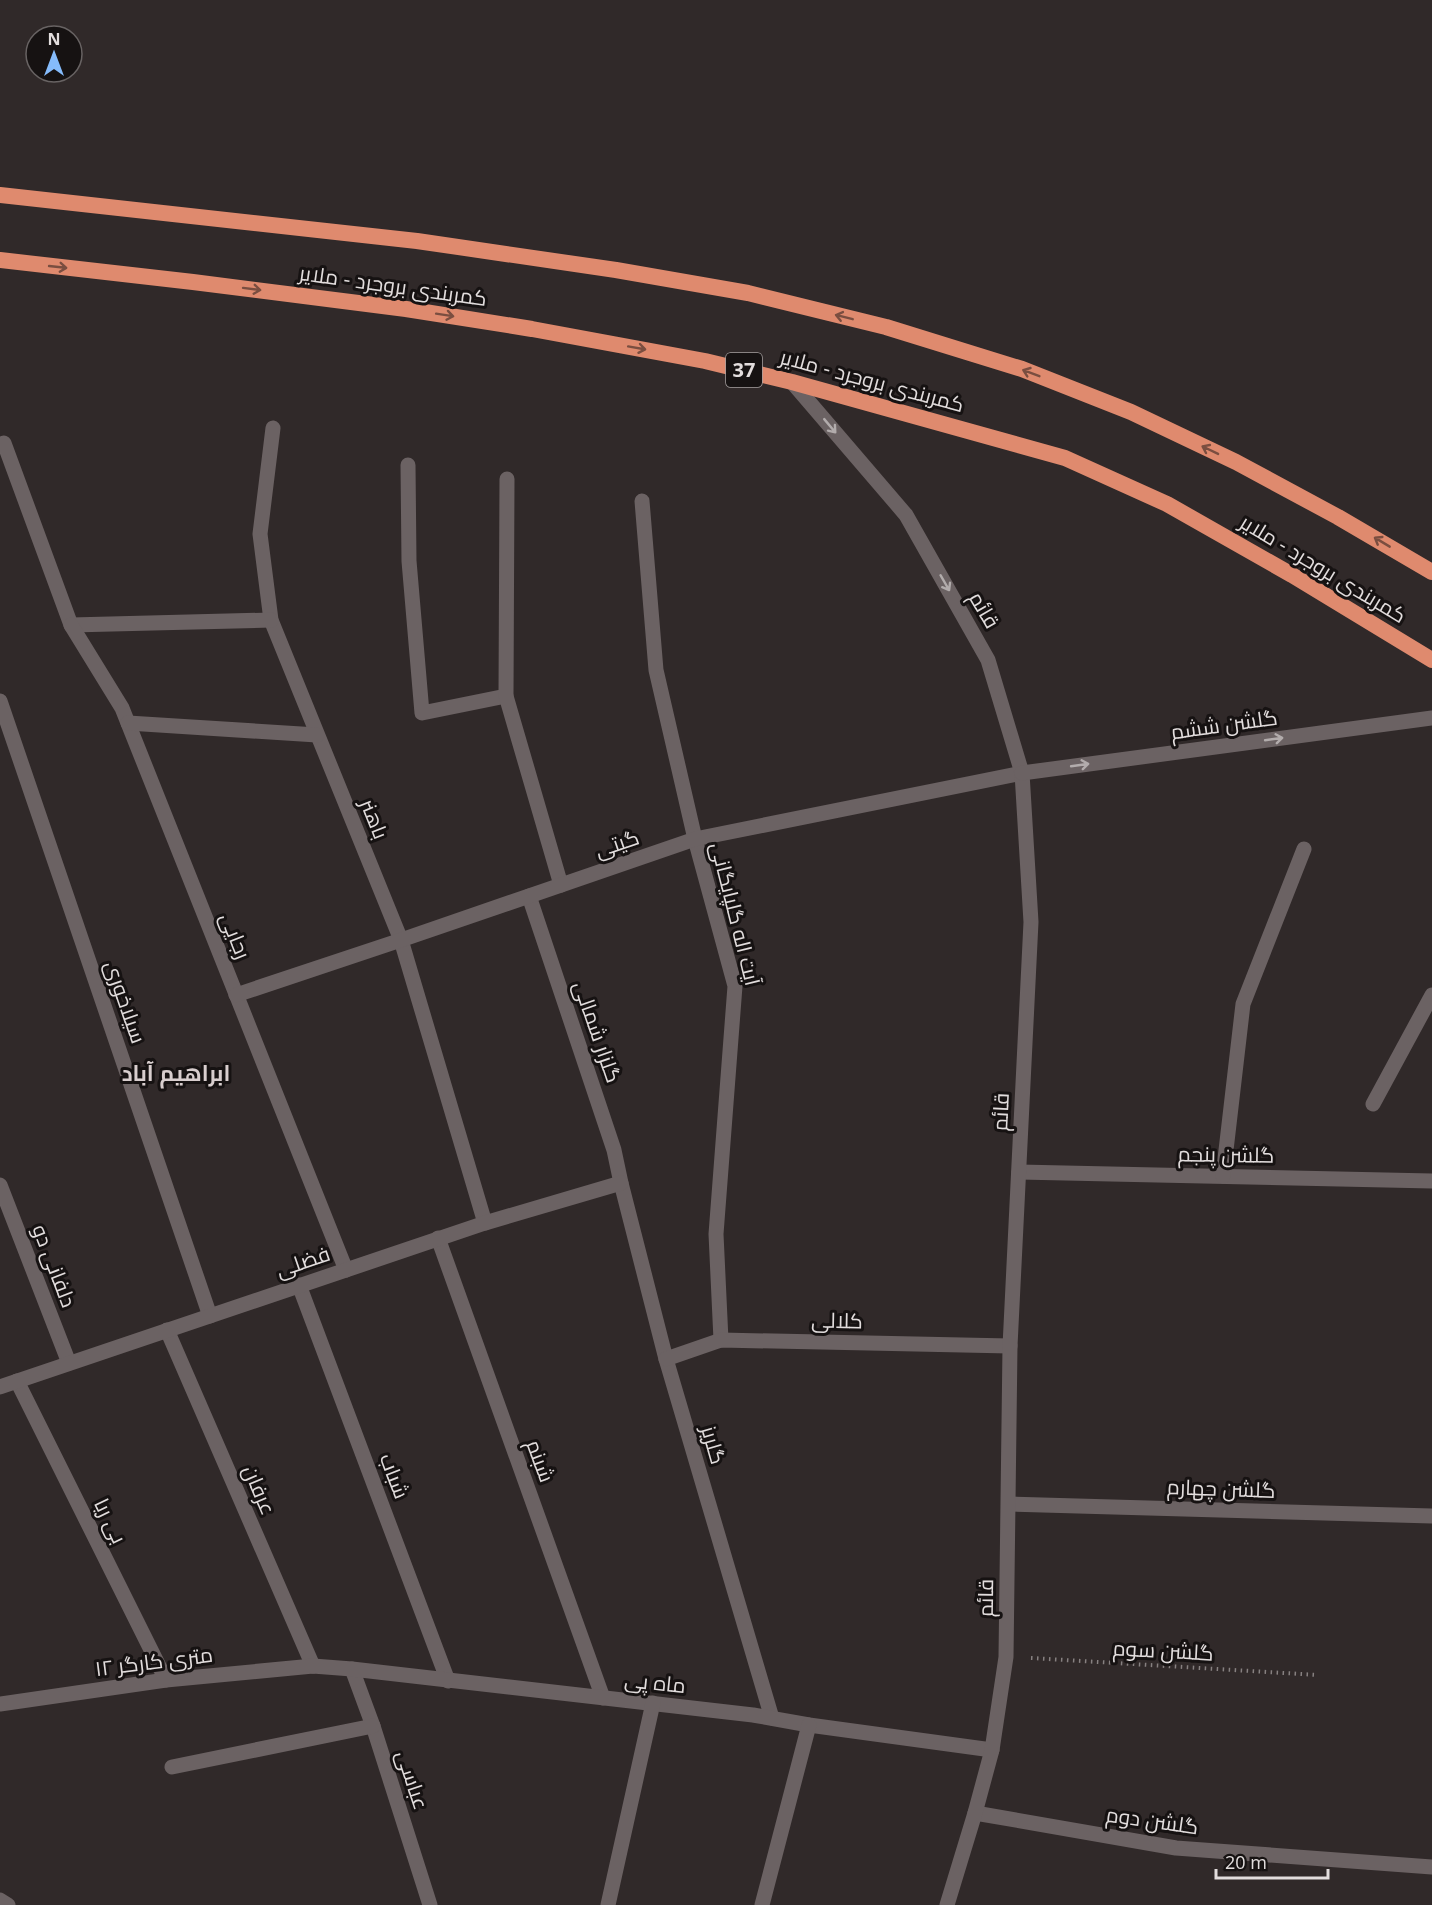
<svg xmlns="http://www.w3.org/2000/svg" width="1432" height="1905" viewBox="0 0 1432 1905" font-family="'Open Sans',Cairo,sans-serif">
<style>
.lines{fill:none;stroke-linecap:round;stroke-linejoin:round}
.path{stroke:#878181;stroke-width:4;stroke-dasharray:1.5 4.5;stroke-linecap:butt}
.minor{stroke:#6b6263;stroke-width:15}
.tertiary{stroke:#6b6263;stroke-width:15}
.trunk{stroke:#df8a6e;stroke-width:16}
.oneway{stroke:#7a4e40}
.oneway2{stroke:#b2acac}
.labels{text-anchor:middle;stroke-width:6;stroke-linejoin:round;paint-order:stroke}
.shield{fill:#161212;stroke:#a5a0a0;stroke-width:1.5}
.shield-label{font-size:20px;font-weight:bold;fill:#e2dddd}
.street-label{font-size:21px;fill:#e2dddd;stroke:#161212}
.neighbourhood-label{font-size:22px;font-weight:bold;fill:#d8cece;stroke:#161212}
</style>
<rect width="100%" height="100%" fill="#302929"/>
<g class="lines">
<!-- path -->
<polyline class="path" points="1031,1658 1318,1675"/>
<!-- minor -->
<g class="minor">
<polyline points="273,428 260,534 271,620 401,940 485,1223"/>
<polyline points="0,445 4,443 71,625 271,620"/>
<polyline points="408,465 409,561 422,713 506,696"/>
<polyline points="507,479 506,696 561,885"/>
<polyline points="642,501 656,670 695,839 735,986 716,1234 721,1340"/>
<polyline points="71,625 122,708 346,1270"/>
<polyline points="0,701 210,1316"/>
<polyline points="128,723 317,735"/>
<polyline points="529,896 614,1150 621,1183 666,1359 772,1718"/>
<polyline points="236,995 401,940 695,839 1022,773"/>
<polyline points="1373,1104 1432,995"/>
<polyline points="1019,1172 1432,1181"/>
<polyline points="1223,1176 1243,1004 1304,849"/>
<polyline points="0,1185 69,1363"/>
<polyline points="438,1238 603,1698"/>
<polyline points="299,1285 448,1681"/>
<polyline points="167,1330 313,1666"/>
<polyline points="666,1359 721,1340 1010,1346"/>
<polyline points="17,1381 166,1680"/>
<polyline points="0,1387 485,1223 621,1183"/>
<polyline points="1009,1504 1432,1516"/>
<polyline points="352,1669 373,1726 430,1905"/>
<polyline points="0,1704 166,1680 313,1666 352,1669 753,1715 809,1725 992,1750"/>
<polyline points="172,1767 373,1726"/>
<polyline points="975,1813 1176,1848 1432,1867"/>
<polyline points="0,1900 8,1905"/>
<polyline points="608,1905 653,1703"/>
<polyline points="762,1905 809,1725"/>
</g>
<!-- tertiary -->
<g class="tertiary">
<polyline points="792,382 906,515 988,660 1022,773 1031,922 1010,1346 1006,1657 992,1750 975,1813 947,1905"/>
<polyline points="1022,773 1432,718"/>
</g>
<!-- trunk -->
<g class="trunk">
<polyline points="0,195 417,241 616,270 748,293 886,327 1022,369 1131,412 1236,462 1338,517 1432,572"/>
<polyline points="0,260 193,282 406,309 532,329 705,361 792,382 1065,458 1167,504 1292,575 1432,660"/>
</g>
</g>
<!-- one-way arrows -->
<defs><path id="oneway-shaft" d="M-6 0H5M1.5-3L5.5 0L1.5 3" fill="none" stroke-width="1.6" stroke-linecap="round" stroke-linejoin="round" transform="scale(1.5)"/></defs>
<g class="oneway">
<use href="#oneway-shaft" transform="translate(58 267) rotate(6)"/>
<use href="#oneway-shaft" transform="translate(252 289) rotate(7)"/>
<use href="#oneway-shaft" transform="translate(445 315) rotate(9)"/>
<use href="#oneway-shaft" transform="translate(844 317) rotate(-166)"/>
<use href="#oneway-shaft" transform="translate(637 348) rotate(10)"/>
<use href="#oneway-shaft" transform="translate(1031 373) rotate(-159)"/>
<use href="#oneway-shaft" transform="translate(1210 450) rotate(-154)"/>
<use href="#oneway-shaft" transform="translate(1382 542) rotate(-149)"/>
</g>
<g class="oneway2">
<use href="#oneway-shaft" transform="translate(830 426) rotate(50)"/>
<use href="#oneway-shaft" transform="translate(945 583) rotate(60)"/>
<use href="#oneway-shaft" transform="translate(1274 739) rotate(-8)"/>
<use href="#oneway-shaft" transform="translate(1080 765) rotate(-8)"/>
</g>
<g class="labels">
<!-- shield labels -->
<rect class="shield" x="726" y="353" width="36" height="34" rx="4.5"/>
<g class="shield-label">
<text x="744" y="377">37</text>
</g>
<!-- street labels -->
<g class="street-label">
<text transform="translate(393 286) rotate(8)" y="7">کمربندی بروجرد - ملایر</text>
<text transform="translate(872 381) rotate(15)" y="7">کمربندی بروجرد - ملایر</text>
<text transform="translate(1323 569) rotate(31)" y="7">کمربندی بروجرد - ملایر</text>
<text transform="translate(984 610) rotate(60)" y="7">قائم</text>
<text transform="translate(1224 725) rotate(-8)" y="7">گلشن ششم</text>
<text transform="translate(374 819) rotate(68)" y="7">باهنر</text>
<text transform="translate(617 844) rotate(-19)" y="7">گیتی</text>
<text transform="translate(735 914) rotate(76)" y="7">آیت اله گلپایگانی</text>
<text transform="translate(235 936) rotate(68)" y="7">رجایی</text>
<text transform="translate(125 1002) rotate(71)" y="7">سیلاخوری</text>
<text transform="translate(597 1032) rotate(71)" y="7">گلزار شمالی</text>
<text transform="translate(1001 1112) rotate(-87)" y="7">قائم</text>
<text transform="translate(1226 1155) rotate(1)" y="7">گلشن پنجم</text>
<text transform="translate(303 1262) rotate(-19)" y="7">فضلی</text>
<text transform="translate(54 1266) rotate(69)" y="7">دلفانی دو</text>
<text transform="translate(837 1321) rotate(1)" y="7">کلالی</text>
<text transform="translate(713 1445) rotate(74)" y="7">گلریز</text>
<text transform="translate(540 1461) rotate(70)" y="7">شبنم</text>
<text transform="translate(394 1476) rotate(69)" y="7">شباب</text>
<text transform="translate(1221 1489) rotate(2)" y="7">گلشن چهارم</text>
<text transform="translate(259 1490) rotate(67)" y="7">عرفان</text>
<text transform="translate(110 1521) rotate(64)" y="7">بی ریا</text>
<text transform="translate(986 1598) rotate(-89)" y="7">قائم</text>
<text transform="translate(1163 1651) rotate(3)" y="7">گلشن سوم</text>
<text transform="translate(154 1662) rotate(-7)" y="7">۱۲ متری کارگر</text>
<text transform="translate(655 1683) rotate(6)" y="7">ماه پی</text>
<text transform="translate(412 1780) rotate(72)" y="7">عباسی</text>
<text transform="translate(1152 1821) rotate(8)" y="7">گلشن دوم</text>
</g>
<!-- neighbourhood labels -->
<g class="neighbourhood-label">
<text x="176" y="1081">ابراهیم آباد</text>
</g>
</g>
<!-- north arrow -->
<g transform="translate(54 54)"><circle r="28" fill="#161212" stroke="#686363" stroke-width="1.5"/>
<path d="M0-4.5L10 22L0 15L-10 22Z" fill="#85bbfb"/>
<text y="-9" font-size="16" font-weight="bold" text-anchor="middle" fill="#e2dddd">N</text>
</g>
<!-- scale -->
<path d="M1216 1869v9h112v-9" fill="none" stroke="#e2dddd" stroke-width="3"/>
<text x="1225" y="1869" font-size="18" fill="#e2dddd" stroke="#161212" stroke-width="4.5" paint-order="stroke">20 m</text>
</svg>
